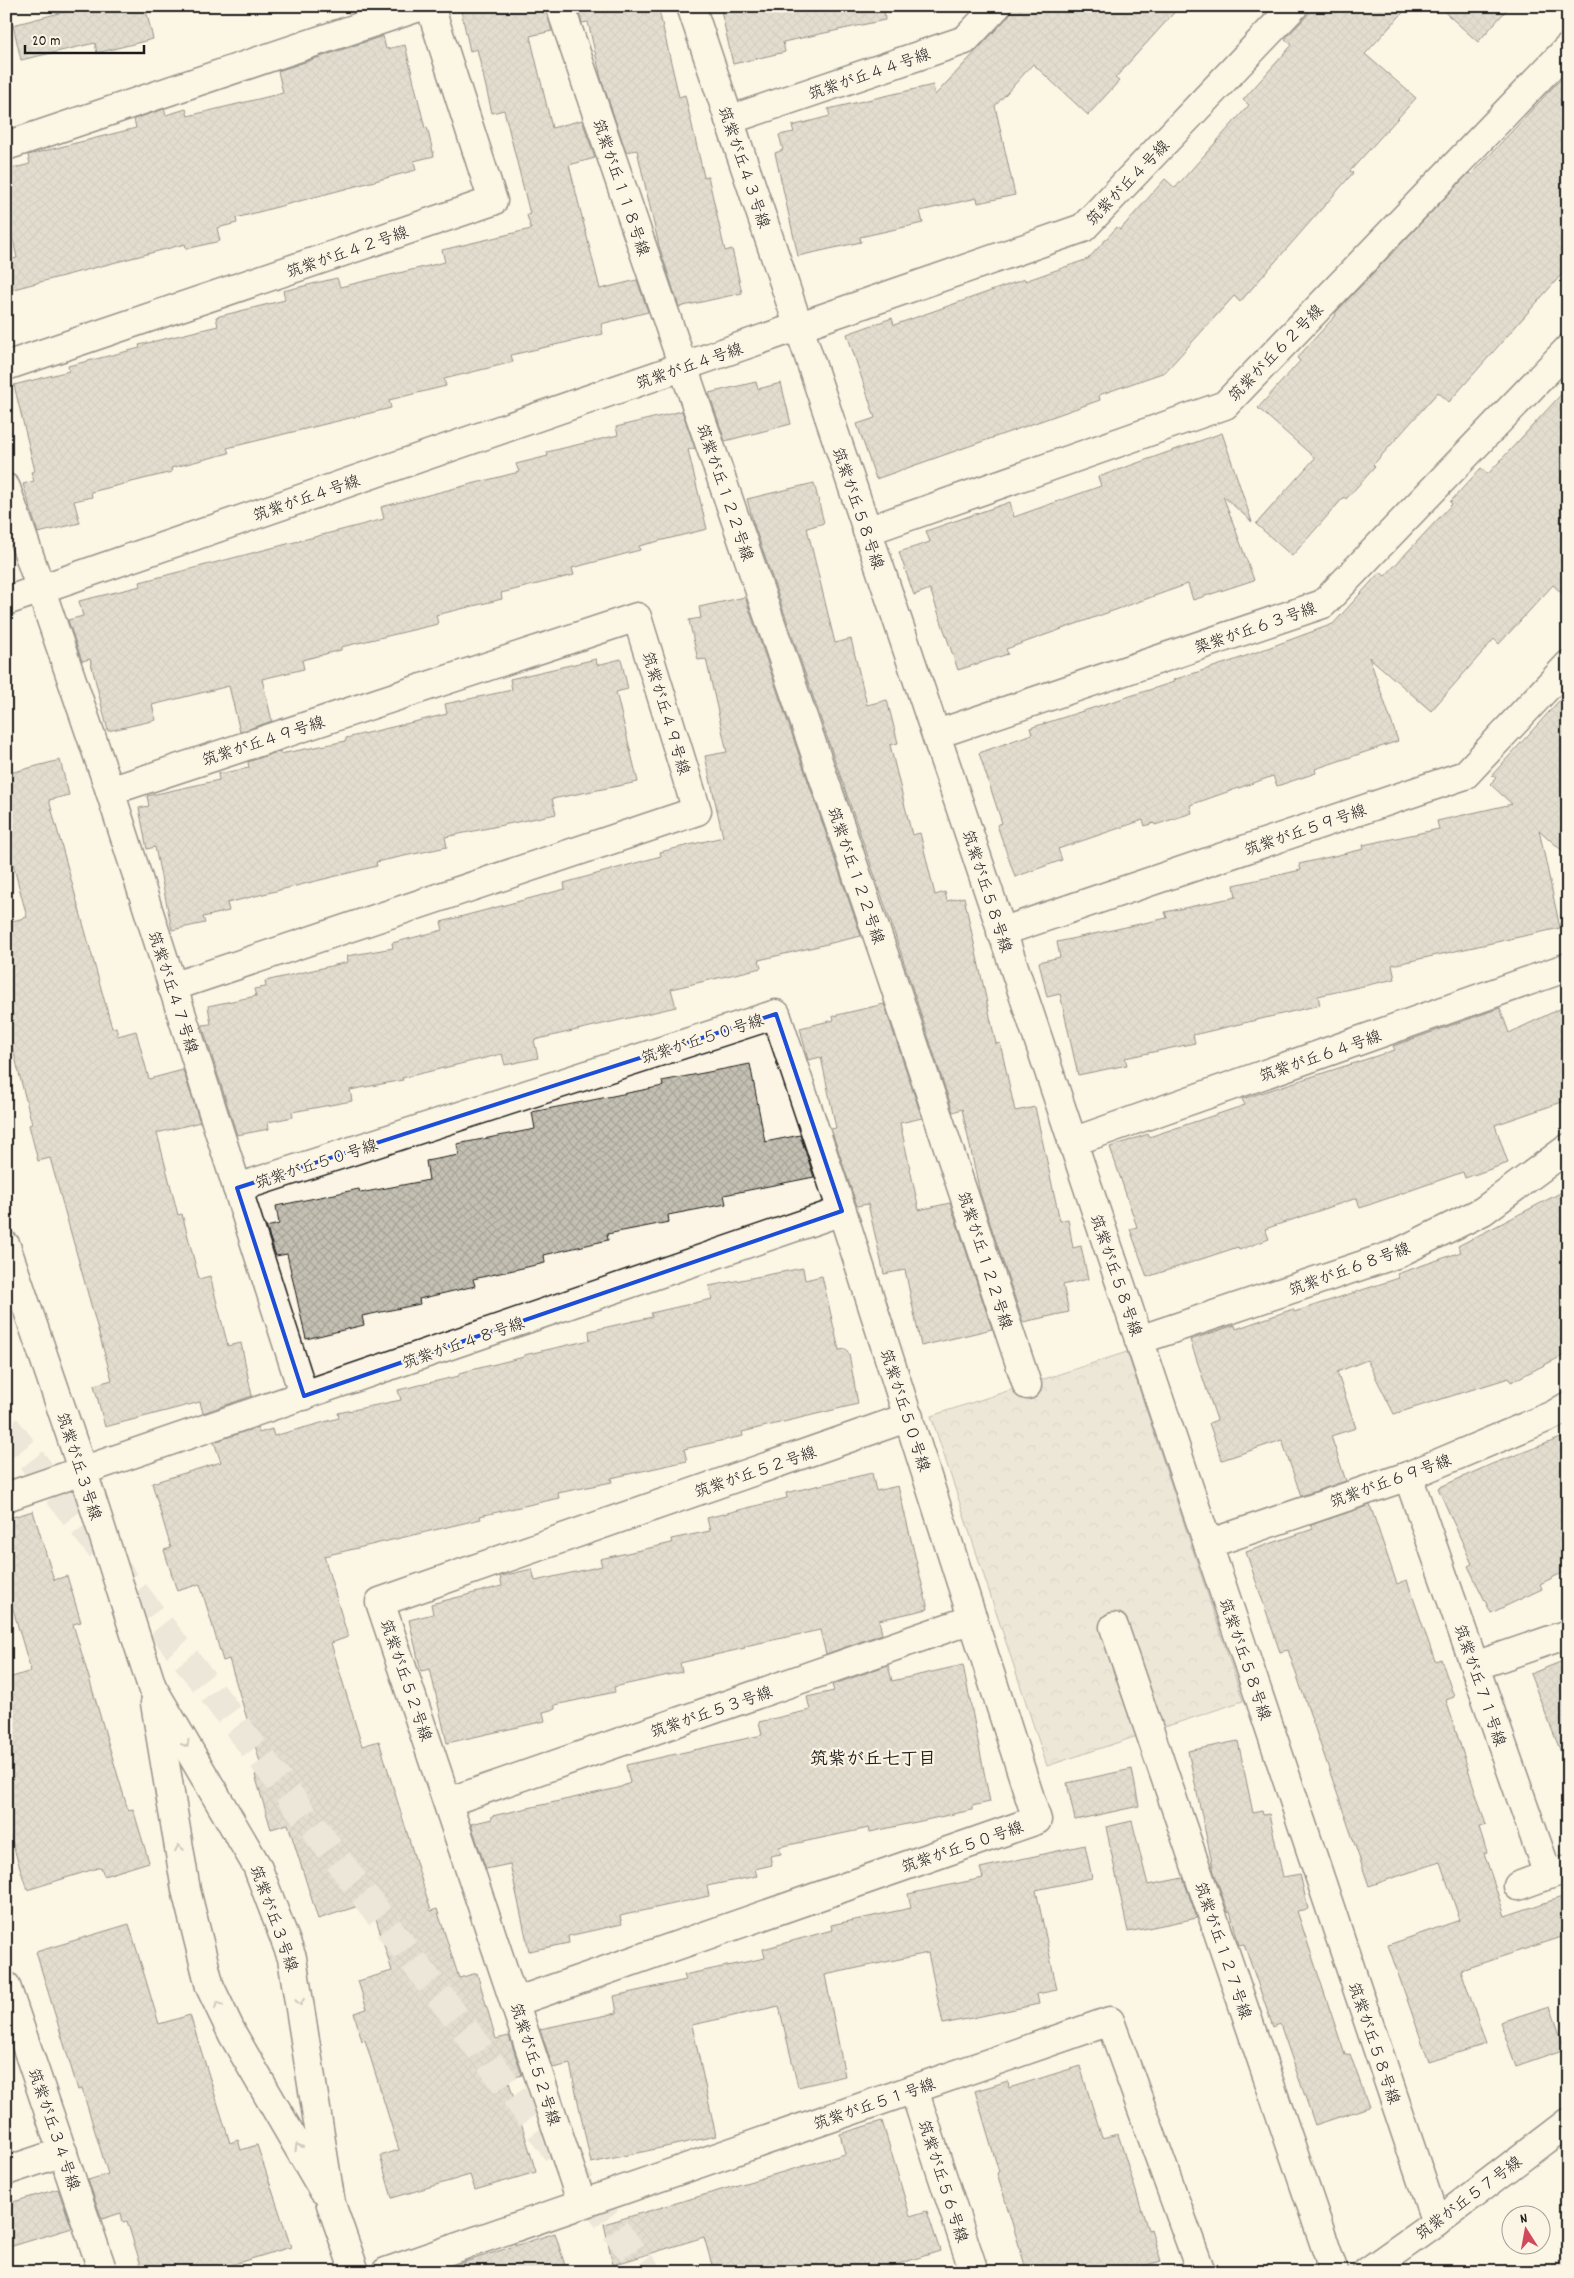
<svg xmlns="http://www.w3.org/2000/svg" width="1574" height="2278" viewBox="0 0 1574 2278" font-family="Dekko,'Klee One',sans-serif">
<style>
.forest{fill:url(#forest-crowns);stroke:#7c7872}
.building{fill:url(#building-cross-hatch);stroke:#1c1c1c}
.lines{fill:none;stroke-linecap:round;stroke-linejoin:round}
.secondary-tunnel{stroke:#dad4c7;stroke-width:28;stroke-dasharray:28 14;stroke-linecap:butt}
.street-casing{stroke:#1c1c1c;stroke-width:31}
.secondary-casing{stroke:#1c1c1c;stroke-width:31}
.street{stroke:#fcf5e5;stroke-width:28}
.secondary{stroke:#fcf5e5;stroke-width:28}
.oneway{stroke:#97938b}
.marked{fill:none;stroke:#1d4ed8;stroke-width:4;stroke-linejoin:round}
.labels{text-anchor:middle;stroke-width:4.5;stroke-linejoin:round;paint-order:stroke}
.street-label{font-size:16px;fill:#1c1c1c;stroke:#fcf5e5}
.neighbourhood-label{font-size:18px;font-weight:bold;fill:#1c1c1c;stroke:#fcf5e5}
</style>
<defs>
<pattern id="forest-crowns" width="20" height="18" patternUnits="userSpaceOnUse" patternTransform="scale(1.25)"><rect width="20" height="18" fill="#dbd5c8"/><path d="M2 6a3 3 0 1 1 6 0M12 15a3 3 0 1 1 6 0" fill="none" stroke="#bbb6ab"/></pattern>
<pattern id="building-cross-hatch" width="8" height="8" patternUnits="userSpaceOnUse" patternTransform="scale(1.25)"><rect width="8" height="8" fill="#c4c0b3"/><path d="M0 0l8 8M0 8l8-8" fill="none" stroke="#a8a499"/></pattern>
</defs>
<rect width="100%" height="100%" fill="#fcf5e5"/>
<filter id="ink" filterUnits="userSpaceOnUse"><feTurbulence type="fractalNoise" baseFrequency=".02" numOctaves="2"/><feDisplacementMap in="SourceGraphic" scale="10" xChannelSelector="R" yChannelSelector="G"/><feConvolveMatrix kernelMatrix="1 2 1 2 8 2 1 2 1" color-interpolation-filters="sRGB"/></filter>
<g filter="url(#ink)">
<!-- forest -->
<g class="forest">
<polygon points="1127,1352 1243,1701 1047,1766 931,1416"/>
<polygon points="1568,2256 1568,2272 1546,2272"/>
</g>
<!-- building -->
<g class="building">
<polygon points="87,6 145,6 153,39 97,53 95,43 21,60 13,25"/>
<polygon points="460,6 545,6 552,31 530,36 552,128 582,120 595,158 569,165 600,289 637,280 648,312 601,324 603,334 511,355 513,362 444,379 446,386 389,400 391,408 227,448 229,453 171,468 172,472 91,492 92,497 74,501 80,523 38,533 23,484 34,481 31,472 35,471 14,385 69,371 68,366 140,348 139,345 218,326 216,317 285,300 283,291 337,278 340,287 445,262 442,250 531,229 527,215 530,214 504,110 492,113 477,49 470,51"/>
<polygon points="577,6 658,6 679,97 685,95 704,177 708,176 725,251 732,249 742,293 679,307 659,246 637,150 626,152 601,78 588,22 582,23"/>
<polygon points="720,6 884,6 885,20 783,42 785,52 733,64"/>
<polygon points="1014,6 1180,6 1115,78 1119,81 1088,115 1033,64 995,106 1015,195 978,203 977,198 920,211 923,223 860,237 861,242 798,256 775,153 783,150 779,135 794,132 792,126 830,116 828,109 933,85 935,95 1008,17"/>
<polygon points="1316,6 1409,6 1365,54 1416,98 1350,171 1353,173 1240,302 1234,296 1165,372 1099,395 1100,400 876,479 857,424 875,418 847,334 892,318 894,325 1025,279 1025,281 1088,259 1117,227 1120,230 1165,179 1175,188 1249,105 1243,100 1292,45 1285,39"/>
<polygon points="1438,6 1510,6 1478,42"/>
<polygon points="383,36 386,49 405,45 425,128 427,127 434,156 414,161 416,170 236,218 237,223 217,228 220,241 186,249 185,244 6,291 6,260 17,258 6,208 6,170 30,164 28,155 136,128 134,119 164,109 166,115 186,109 188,116 283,93 278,71"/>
<polygon points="1568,71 1568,267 1449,402 1438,392 1373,465 1375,467 1346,499 1344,497 1292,556 1256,524 1315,458 1258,408 1300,361 1297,358 1336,315 1335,313 1469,173 1471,175"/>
<polygon points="756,382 758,389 781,383 791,424 725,441 709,393"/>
<polygon points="1568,387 1568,599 1553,585 1499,644 1494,639 1431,711 1369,657 1398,741 1315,769 1316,773 1277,786 1273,776 1190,805 1192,813 1155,825 1154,823 1145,826 1143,820 1058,849 1062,860 1015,877 997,825 1002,823 979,753 1032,734 1030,728 1174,682 1173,680 1235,660 1333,624 1380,572 1385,576 1452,504 1450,502 1481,468 1488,474"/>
<polygon points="682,411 695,448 688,450 707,529 639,546 640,550 572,568 574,575 501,593 502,599 436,615 438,624 341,647 341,650 302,660 304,669 262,679 272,721 240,732 229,686 152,705 156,720 108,731 90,659 82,661 68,620 83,616 79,601 141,586 140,582 384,519 381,507 519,472 516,464 548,456 547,452 618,435 616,427"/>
<polygon points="1222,433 1252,522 1223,496 1254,580 1193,600 1188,584 1006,649 1008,654 958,670 930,589 914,595 899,552 930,542 926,531 1010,502 1014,517 1101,486 1098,477"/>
<polygon points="814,483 824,523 807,528 835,643 851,639 867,705 887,700 898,743 890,745 912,835 920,833 935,895 945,892 947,901 964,897 996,1044 1000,1043 1015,1111 1035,1107 1060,1221 1068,1219 1073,1248 1081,1246 1088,1279 1063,1285 1069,1312 1023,1322 980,1193 962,1109 953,1112 893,929 754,525 747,499"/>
<polygon points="745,597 861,936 759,960 761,968 671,989 676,1007 534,1040 538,1058 505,1065 502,1054 402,1078 403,1080 350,1090 352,1101 292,1112 293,1117 268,1122 269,1129 237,1135 202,1025 211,1024 208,1006 256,996 254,989 266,987 265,981 348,962 347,956 393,948 392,943 443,930 441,922 565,889 564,883 661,856 660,852 723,837 705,756 727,752 706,659 698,660 689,620 701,618 699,607"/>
<polygon points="596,659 597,665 621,659 628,689 616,692 638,782 552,799 556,814 445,837 447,847 376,862 377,866 227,903 229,911 203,917 205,923 172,930 155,847 147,849 139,808 149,806 147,796 219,780 218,774 249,768 248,762 280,751 280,754 346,741 346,738 447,714 445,704 512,690 510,679"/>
<polygon points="1568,691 1568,856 1539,830 1560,928 1392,965 1395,979 1318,996 1320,1005 1193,1035 1195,1043 1125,1058 1127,1065 1078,1075 1060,994 1047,997 1039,962 1060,957 1057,942 1167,918 1165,912 1236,897 1234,885 1301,870 1299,864 1364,849 1363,845 1439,829 1437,821 1512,804 1490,784 1496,778 1492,775"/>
<polygon points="60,760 69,795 49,800 112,1028 116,1027 118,1036 136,1031 149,1079 183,1070 200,1122 157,1133 178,1215 182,1214 199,1279 210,1276 228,1346 241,1343 252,1396 203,1413 200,1402 105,1427 94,1385 112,1380 50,1158 38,1161 29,1125 32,1124 6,1022 6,923 27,917 6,837 6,774"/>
<polygon points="884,1004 922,1118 900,1123 919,1210 950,1203 992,1329 921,1346 905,1270 884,1274 868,1204 857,1206 831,1129 836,1128 821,1057 808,1060 800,1028 834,1020 833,1016"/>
<polygon points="1568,1005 1568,1100 1495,1125 1508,1163 1465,1178 1463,1172 1360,1208 1357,1198 1265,1229 1269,1239 1239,1250 1238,1247 1147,1277 1130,1229 1137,1227 1110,1147 1148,1134 1149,1137 1245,1105 1242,1099 1395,1050 1393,1046 1500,1008 1509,1033"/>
<polygon points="750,1064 765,1142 800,1135 814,1177 724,1195 726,1204 668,1215 669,1222 607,1234 608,1240 544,1255 545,1263 473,1279 475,1286 419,1299 420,1304 362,1316 364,1325 306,1339 287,1254 276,1256 267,1229 266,1227 279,1224 276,1206 359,1189 360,1193 429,1180 426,1161 459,1155 457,1144 535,1129 532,1112 663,1086 662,1081"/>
<polygon points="1568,1189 1568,1353 1511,1382 1509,1378 1394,1414 1367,1360 1337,1372 1356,1428 1331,1436 1346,1481 1301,1496 1282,1440 1222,1460 1209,1423 1217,1420 1190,1340 1235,1325 1236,1329 1293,1309 1294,1312 1399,1278 1397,1274 1461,1252 1458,1246"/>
<polygon points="803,1268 805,1280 822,1276 839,1350 846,1349 849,1354 858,1404 742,1432 743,1436 684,1449 687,1461 611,1478 612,1482 558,1493 559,1498 480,1516 481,1519 324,1556 348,1637 331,1643 362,1746 379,1741 431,1911 437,1909 459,1978 477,1973 496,2039 509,2036 522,2075 508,2079 536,2172 475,2190 470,2175 392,2198 380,2156 399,2150 365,2040 362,2041 354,2013 367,2009 358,1981 392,1971 371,1902 318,1919 288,1824 271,1829 255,1775 263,1772 229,1659 223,1661 200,1584 177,1591 164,1550 171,1548 152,1483 221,1462 214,1442 258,1427 259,1433 272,1429 274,1436 339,1418 338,1413 401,1400 398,1390 459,1376 459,1373 524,1357 524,1355 590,1340 589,1331 652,1317 651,1313 712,1299 709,1286"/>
<polygon points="1561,1438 1568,1456 1568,1570 1540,1584 1542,1589 1491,1613 1468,1566 1472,1564 1438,1488 1492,1464"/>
<polygon points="872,1473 876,1491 898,1486 928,1609 879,1620 882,1634 826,1654 820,1630 745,1646 745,1648 680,1663 682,1672 614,1687 615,1692 555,1705 555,1709 543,1712 545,1721 447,1743 430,1669 421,1671 409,1620 433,1614 431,1604 502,1586 500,1576 506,1575 532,1569 535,1581 602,1566 600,1559 672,1543 671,1539 710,1531 707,1518 787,1498 786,1493"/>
<polygon points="1370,1505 1397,1584 1407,1580 1435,1661 1441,1659 1454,1697 1446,1700 1486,1825 1479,1827 1487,1852 1484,1853 1505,1916 1568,1895 1568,1935 1461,1970 1486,2044 1429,2062 1388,1945 1460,1920 1440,1862 1369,1886 1288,1650 1280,1652 1246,1552 1313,1529 1311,1525"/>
<polygon points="33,1511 54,1580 67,1576 81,1622 73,1624 128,1810 133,1809 149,1862 104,1876 101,1867 27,1890 6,1823 6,1679 31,1671 6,1585 6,1519"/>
<polygon points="1568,1659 1568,1764 1566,1765 1530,1674"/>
<polygon points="888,1665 892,1681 963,1665 990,1802 972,1806 972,1810 870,1832 869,1828 779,1847 781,1854 770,1856 772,1865 755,1869 757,1876 707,1886 709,1896 620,1916 622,1924 568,1936 569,1943 529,1951 510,1864 486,1869 471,1824 492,1819 492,1816 618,1788 630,1783 626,1765 762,1735 759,1722 810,1710 807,1697 834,1691 832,1685"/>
<polygon points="1238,1741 1253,1813 1262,1811 1263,1815 1269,1814 1283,1877 1300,1874 1308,1909 1297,1911 1345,2055 1350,2054 1369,2107 1315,2125 1280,2024 1273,2027 1244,1944 1239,1945 1230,1911 1228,1912 1214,1872 1188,1751"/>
<polygon points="1132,1769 1139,1806 1075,1820 1067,1783"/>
<polygon points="1132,1821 1148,1885 1183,1878 1197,1918 1128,1932 1106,1827"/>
<polygon points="1085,1845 1092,1878 1036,1890 1057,1990 1037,1994 1039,2004 943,2024 928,1953 825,1975 845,2076 798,2087 779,2006 692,2025 716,2136 591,2163 570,2064 553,2068 540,2029 617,2013 614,1996 686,1980 684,1975 765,1958 763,1949 832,1930 831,1925 911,1908 908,1894 983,1878 980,1868"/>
<polygon points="129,1924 159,2024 190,2015 230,2143 238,2140 241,2150 257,2145 291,2247 207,2272 143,2272 127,2221 123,2222 121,2213 102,2219 88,2180 108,2174 82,2089 78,2090 36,1952"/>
<polygon points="1550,2006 1565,2049 1516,2066 1500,2022"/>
<polygon points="1080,2066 1102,2138 1118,2134 1148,2230 1151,2229 1161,2261 1124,2272 1027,2272 997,2173 999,2172 975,2091 1008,2081 1009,2088"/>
<polygon points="882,2121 910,2216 927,2211 940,2251 873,2272 714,2272 704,2237 613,2265 604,2224 845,2154 840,2134"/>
<polygon points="58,2189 72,2228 6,2248 6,2204"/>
<polygon points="555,2233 567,2272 453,2272 452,2266"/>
</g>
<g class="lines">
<!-- secondary-tunnel -->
<polyline class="secondary-tunnel" points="6,1427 214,1695 647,2272"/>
<!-- street casing -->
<g class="street-casing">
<g id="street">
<polyline points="560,6 892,978 1027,1385"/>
<polyline points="691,6 1436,2223"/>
<polyline points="729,120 965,40 997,6"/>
<polyline points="6,146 422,6"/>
<polyline points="6,366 493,201 430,6"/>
<polyline points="6,488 110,791 304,1396"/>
<polyline points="867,531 1225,405 1568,48"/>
<polyline points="937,734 1323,604 1568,349"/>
<polyline points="110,791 637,617 697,811 172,987"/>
<polyline points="1001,932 1465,775 1568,665"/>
<polyline points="1072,1142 1568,967"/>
<polyline points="237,1188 776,1014 842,1211 1037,1820 515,2002"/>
<polyline points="1139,1340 1396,1254 1483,1211 1568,1148"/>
<polyline points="1408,1476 1548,1875 1568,1869"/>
<polyline points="6,1497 842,1211"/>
<polyline points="1208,1544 1408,1476 1553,1415 1568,1406"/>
<polyline points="1114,1627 1334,2272"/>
<polyline points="1475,1666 1568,1634"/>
<polyline points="152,1687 257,1866 292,1958 331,2204"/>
<polyline points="155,1703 186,1890 210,1987 233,2035 323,2190"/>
<polyline points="448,1802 973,1619"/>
<polyline points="1518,1886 1548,1875"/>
<polyline points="6,1986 103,2272"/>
<polyline points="914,2090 974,2272"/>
<polyline points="6,2171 63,2152"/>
<polyline points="582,2204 380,1602 909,1417"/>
<polyline points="386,2272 1110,2021 1201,2272"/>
<polyline points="1367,2272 1436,2223 1568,2122"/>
</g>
</g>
<!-- secondary casing -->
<g class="secondary-casing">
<g id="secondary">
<polyline points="6,601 1083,228 1294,6"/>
<polyline points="6,1246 83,1472 152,1687"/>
<polyline points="331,2204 355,2272"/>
</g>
</g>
<!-- street -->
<use href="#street" class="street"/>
<!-- secondary -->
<use href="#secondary" class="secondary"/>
</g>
<!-- one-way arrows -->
<defs><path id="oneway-chevron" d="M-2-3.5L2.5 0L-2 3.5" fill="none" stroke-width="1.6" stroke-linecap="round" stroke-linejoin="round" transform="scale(1.25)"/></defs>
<g class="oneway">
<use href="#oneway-chevron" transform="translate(186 1744) rotate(60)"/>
<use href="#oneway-chevron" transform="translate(179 1848) rotate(-99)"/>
<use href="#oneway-chevron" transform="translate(300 2002) rotate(81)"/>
<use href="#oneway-chevron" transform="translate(218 2005) rotate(-114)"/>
<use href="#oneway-chevron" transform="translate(298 2147) rotate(-120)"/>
</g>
</g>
<!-- marked area -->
<path d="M0 0H1574V2278H0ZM776,1014L842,1211L304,1396L237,1188Z" fill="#fcf5e5" fill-opacity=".55" fill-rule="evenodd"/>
<path class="marked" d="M776,1014L842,1211L304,1396L237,1188Z"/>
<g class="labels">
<!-- street labels -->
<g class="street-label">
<text transform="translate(869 73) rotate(-19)" y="6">筑紫が丘４４号線</text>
<text transform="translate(745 167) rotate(71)" y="6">筑紫が丘４３号線</text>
<text transform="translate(1127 182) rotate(-46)" y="6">筑紫が丘４号線</text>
<text transform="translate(622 187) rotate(71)" y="6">筑紫が丘１１８号線</text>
<text transform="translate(347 251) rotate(-19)" y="6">筑紫が丘４２号線</text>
<text transform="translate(1275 352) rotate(-46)" y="6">筑紫が丘６２号線</text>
<text transform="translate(689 365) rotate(-19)" y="6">筑紫が丘４号線</text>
<text transform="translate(726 492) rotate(71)" y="6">筑紫が丘１２２号線</text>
<text transform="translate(306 497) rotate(-19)" y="6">筑紫が丘４号線</text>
<text transform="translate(859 508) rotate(71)" y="6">筑紫が丘５８号線</text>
<text transform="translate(1255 627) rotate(-19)" y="6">築紫が丘６３号線</text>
<text transform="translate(667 713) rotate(73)" y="6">筑紫が丘４９号線</text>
<text transform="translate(263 740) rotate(-18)" y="6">筑紫が丘４９号線</text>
<text transform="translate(1305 829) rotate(-19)" y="6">筑紫が丘５９号線</text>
<text transform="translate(857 875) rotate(71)" y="6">筑紫が丘１２２号線</text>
<text transform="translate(988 891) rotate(72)" y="6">筑紫が丘５８号線</text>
<text transform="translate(174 992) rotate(72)" y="6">筑紫が丘４７号線</text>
<text transform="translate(702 1038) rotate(-18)" y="6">筑紫が丘５０号線</text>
<text transform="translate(1320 1055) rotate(-19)" y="6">筑紫が丘６４号線</text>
<text transform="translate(316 1163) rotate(-18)" y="6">筑紫が丘５０号線</text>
<text transform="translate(986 1260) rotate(72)" y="6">筑紫が丘１２２号線</text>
<text transform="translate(1349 1268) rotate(-20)" y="6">筑紫が丘６８号線</text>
<text transform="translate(1117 1275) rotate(71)" y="6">筑紫が丘５８号線</text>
<text transform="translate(463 1342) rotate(-19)" y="6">筑紫が丘４８号線</text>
<text transform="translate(906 1410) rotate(72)" y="6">筑紫が丘５０号線</text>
<text transform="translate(80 1466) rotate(72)" y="6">筑紫が丘３号線</text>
<text transform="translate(755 1471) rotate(-19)" y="6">筑紫が丘５２号線</text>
<text transform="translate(1390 1480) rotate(-20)" y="6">筑紫が丘６９号線</text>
<text transform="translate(1246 1659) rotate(71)" y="6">筑紫が丘５８号線</text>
<text transform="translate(407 1680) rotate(71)" y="6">筑紫が丘５２号線</text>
<text transform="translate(1481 1685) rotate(71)" y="6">筑紫が丘７１号線</text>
<text transform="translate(711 1711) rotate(-19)" y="6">筑紫が丘５３号線</text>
<text transform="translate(962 1846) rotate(-19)" y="6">筑紫が丘５０号線</text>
<text transform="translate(275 1918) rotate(70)" y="6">筑紫が丘３号線</text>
<text transform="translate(1224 1950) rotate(71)" y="6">筑紫が丘１２７号線</text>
<text transform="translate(1375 2043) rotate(71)" y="6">筑紫が丘５８号線</text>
<text transform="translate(536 2064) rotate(72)" y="6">筑紫が丘５２号線</text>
<text transform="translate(874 2103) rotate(-19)" y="6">筑紫が丘５１号線</text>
<text transform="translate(55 2129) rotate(71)" y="6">筑紫が丘３４号線</text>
<text transform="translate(944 2181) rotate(72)" y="6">筑紫が丘５６号線</text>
<text transform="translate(1468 2197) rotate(-37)" y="6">筑紫が丘５７号線</text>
</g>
<!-- neighbourhood labels -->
<g class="neighbourhood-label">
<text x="873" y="1764">筑紫が丘七丁目</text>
</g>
</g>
<!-- margin -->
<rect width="1574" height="2278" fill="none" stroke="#fcf5e5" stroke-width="25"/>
<rect x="12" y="12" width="1549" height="2253" fill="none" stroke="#1c1c1c" stroke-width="2" filter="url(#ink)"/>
<!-- north arrow -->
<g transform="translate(1526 2230) rotate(349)"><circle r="24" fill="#fcf5e5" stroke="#a29e95"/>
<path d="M0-4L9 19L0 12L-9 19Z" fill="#d1495b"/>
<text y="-8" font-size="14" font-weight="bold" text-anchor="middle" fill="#1c1c1c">N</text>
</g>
<!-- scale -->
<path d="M25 45v8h119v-8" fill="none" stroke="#1c1c1c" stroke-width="2.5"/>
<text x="32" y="45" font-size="15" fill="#1c1c1c" stroke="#fcf5e5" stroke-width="4" paint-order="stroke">20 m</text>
</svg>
